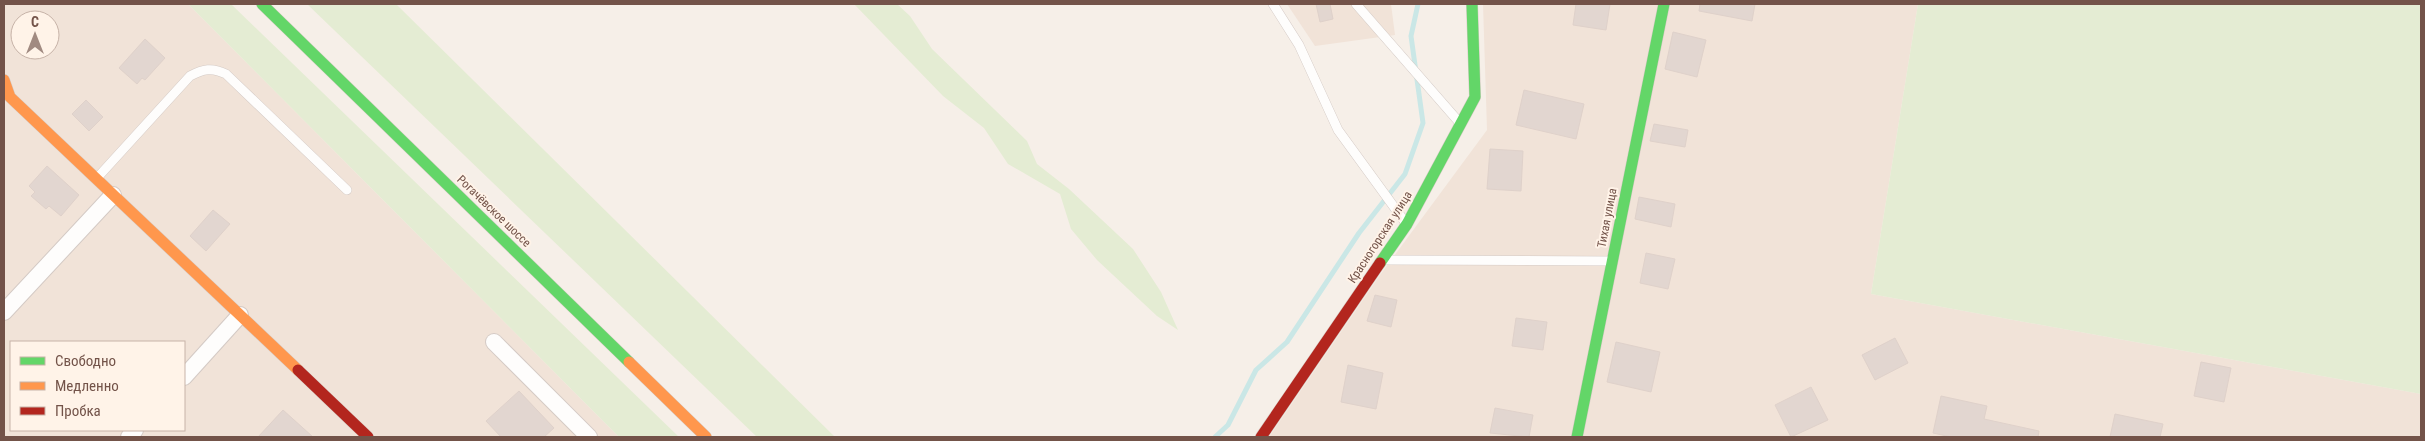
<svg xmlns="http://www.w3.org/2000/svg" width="2425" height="441" viewBox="0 0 2425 441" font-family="'Roboto Condensed',sans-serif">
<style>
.residential{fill:#f1e3d8;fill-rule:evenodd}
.green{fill:#e4ecd3}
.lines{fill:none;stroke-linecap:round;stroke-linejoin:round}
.stream{stroke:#cae7e6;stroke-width:5}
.building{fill:#e2d6d0;stroke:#dfd1ca}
.lane-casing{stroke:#d4cac5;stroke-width:10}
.street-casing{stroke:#d4cac5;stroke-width:18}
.fast-casing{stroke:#d5cac4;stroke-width:12}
.slow-casing{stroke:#d5cac4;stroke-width:12}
.jam-casing{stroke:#d5cac4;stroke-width:12}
.lane{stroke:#fefdfc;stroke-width:9}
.street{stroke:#fefdfc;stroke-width:16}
.fast{stroke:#63d668;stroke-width:11}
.slow{stroke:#ff974d;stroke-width:11}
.jam{stroke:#b3261e;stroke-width:11}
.labels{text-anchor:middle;stroke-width:4;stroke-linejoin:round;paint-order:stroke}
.street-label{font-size:12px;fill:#735349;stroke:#fff3e8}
</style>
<rect width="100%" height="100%" fill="#f6efe8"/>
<!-- residential -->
<g class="residential">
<path d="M4,4H188L619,437H4ZM20,20H50V50H20ZM11,342H184V430H11Z"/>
<polygon points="1287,4 1391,4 1395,35 1315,46"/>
<polygon points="1483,4 1918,4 1871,294 2421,394 2421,437 1269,437 1380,275 1487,130"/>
</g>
<!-- green -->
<g class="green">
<polygon points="188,4 231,4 679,437 619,437"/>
<polygon points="307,4 396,4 835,437 757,437"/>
<polygon points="854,4 897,4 910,16 932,49 1027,141 1037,164 1069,189 1133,249 1161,292 1178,330 1157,316 1097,260 1071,229 1060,194 1008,164 984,128 943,96"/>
<polygon points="1918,4 2421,4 2421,394 1871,294"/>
</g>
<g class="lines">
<!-- stream -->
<polyline class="stream" points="1215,437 1228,425 1256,370 1287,342 1359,233 1405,174 1423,123 1411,36 1418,4"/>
</g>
<!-- building -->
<g class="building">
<polygon points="1316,4 1330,4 1333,19 1320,22"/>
<polygon points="1576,4 1610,4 1606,30 1573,25"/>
<polygon points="1700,4 1755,4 1752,21 1699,11"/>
<polygon points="1673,32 1706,40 1697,77 1665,69"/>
<polygon points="145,39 165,58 145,80 142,78 137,84 119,68"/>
<polygon points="1524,90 1584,104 1576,139 1516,125"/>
<polygon points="86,100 103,117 89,131 72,114"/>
<polygon points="1654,124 1688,130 1685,147 1650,141"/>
<polygon points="1490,149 1523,151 1521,191 1487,189"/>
<polygon points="47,166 79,195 61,216 49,206 46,209 31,196 35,192 29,186"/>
<polygon points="1639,197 1675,204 1671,227 1635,219"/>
<polygon points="213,210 230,224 206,251 190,236"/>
<polygon points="1646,253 1675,259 1668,289 1640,283"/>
<polygon points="1375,295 1397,300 1391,327 1367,321"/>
<polygon points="1516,318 1547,322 1543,350 1512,346"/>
<polygon points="1895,338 1908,363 1875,380 1862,355"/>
<polygon points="1616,342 1660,352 1651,392 1607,382"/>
<polygon points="2201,362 2231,368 2224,402 2194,396"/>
<polygon points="1348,365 1383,373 1376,409 1341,402"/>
<polygon points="1811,387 1828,420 1791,437 1775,405"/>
<polygon points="519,391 554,428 544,437 501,437 486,421"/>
<polygon points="1941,396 1987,406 1984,419 2039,431 2038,437 1951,437 1933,433"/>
<polygon points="1495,408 1533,415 1529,437 1490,433"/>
<polygon points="283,410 313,437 258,437"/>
<polygon points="2115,414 2163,424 2160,437 2110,437"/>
</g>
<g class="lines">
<!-- lane casing -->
<g class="lane-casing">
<g id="lane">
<polyline points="1273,4 1299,45 1338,130 1405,222"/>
<polyline points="1356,4 1459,122"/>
<path d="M97,178L190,76C203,69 212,67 226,74L347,190"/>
<polyline points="1385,260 1612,261"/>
</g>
</g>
<!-- street casing -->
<g class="street-casing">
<g id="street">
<polyline points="4,312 113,195"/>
<polyline points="494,342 589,437"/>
<polyline points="184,377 240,315"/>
<polyline points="129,437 135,430"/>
</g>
</g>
<!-- fast casing -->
<g class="fast-casing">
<g id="fast">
<polyline points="262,4 629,362"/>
<polyline points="1380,263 1407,224 1475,97 1472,4"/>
<polyline points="1577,437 1664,4"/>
</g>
</g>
<!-- slow casing -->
<g class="slow-casing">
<g id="slow">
<polyline points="4,80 10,97 298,370"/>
<polyline points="629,362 706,437"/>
</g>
</g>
<!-- jam casing -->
<g class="jam-casing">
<g id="jam">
<polyline points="298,370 368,437"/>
<polyline points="1261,437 1380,263"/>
</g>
</g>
<!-- lane -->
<use href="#lane" class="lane"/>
<!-- street -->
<use href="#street" class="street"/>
<!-- fast -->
<use href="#fast" class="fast"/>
<!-- slow -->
<use href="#slow" class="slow"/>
<!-- jam -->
<use href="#jam" class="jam"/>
</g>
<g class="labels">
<!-- street labels -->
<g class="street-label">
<text transform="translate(494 211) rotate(44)" y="4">Рогачёвское шоссе</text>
<text transform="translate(1607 218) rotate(-79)" y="4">Тихая улица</text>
<text transform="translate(1380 237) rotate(-57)" y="4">Красногорская улица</text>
</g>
</g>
<!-- border -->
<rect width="2425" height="441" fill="none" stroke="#735349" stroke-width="10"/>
<!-- legend -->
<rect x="10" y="341" width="175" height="90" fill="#fff3e8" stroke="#c7b3a8"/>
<rect x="20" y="357" width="25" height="8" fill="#63d668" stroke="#c7b3a8"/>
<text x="55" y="366" font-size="15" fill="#735349">Свободно</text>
<rect x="20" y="382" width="25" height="8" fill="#ff974d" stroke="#c7b3a8"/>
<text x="55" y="391" font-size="15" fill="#735349">Медленно</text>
<rect x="20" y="407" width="25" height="8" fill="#b3261e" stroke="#c7b3a8"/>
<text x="55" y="416" font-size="15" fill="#735349">Пробка</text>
<!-- north arrow -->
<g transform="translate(35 35)"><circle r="24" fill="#fff3e8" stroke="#c7b3a8"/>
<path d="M0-4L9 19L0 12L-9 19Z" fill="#a18a81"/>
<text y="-8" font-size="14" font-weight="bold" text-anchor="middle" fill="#735349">С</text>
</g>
</svg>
